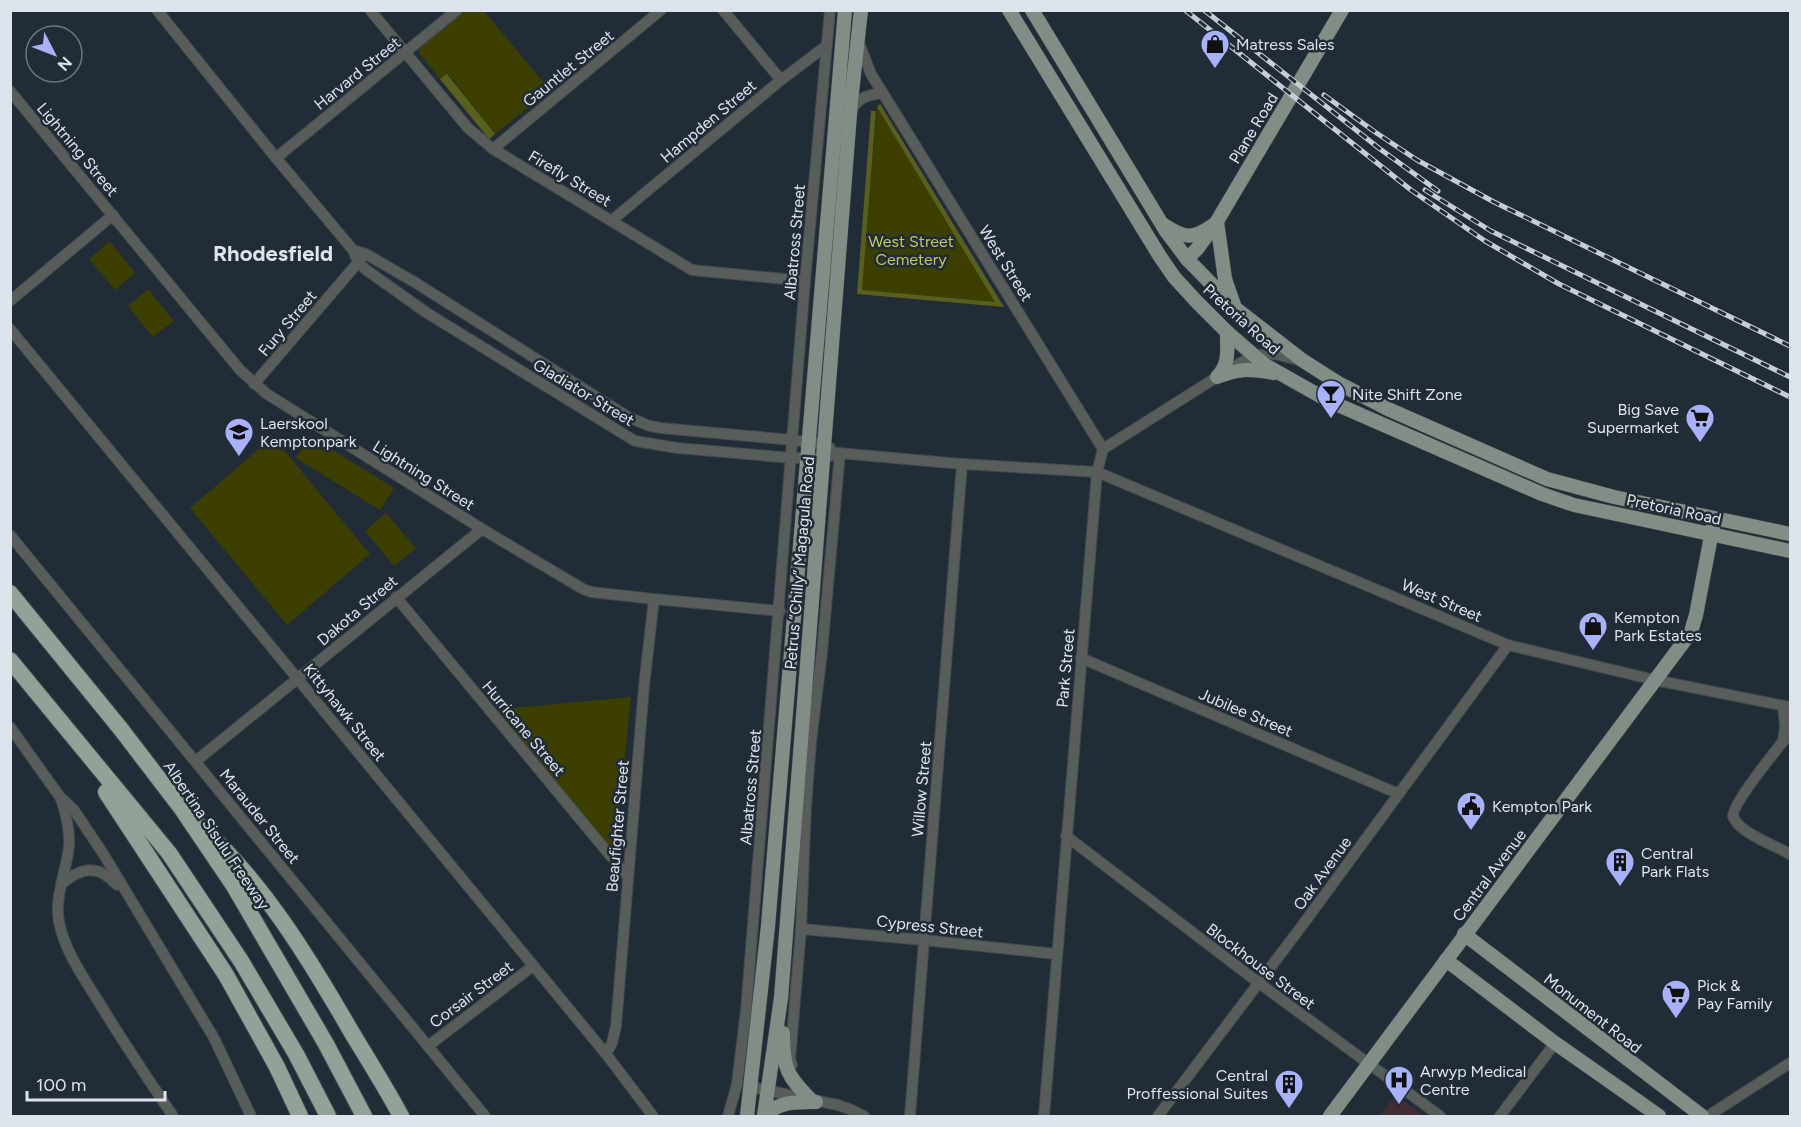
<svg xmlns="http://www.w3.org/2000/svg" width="1801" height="1127" viewBox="0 0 1801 1127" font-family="Figtree,sans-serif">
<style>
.medical{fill:#3f2c35}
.green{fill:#3c3f00}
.forest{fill:#5a5f20}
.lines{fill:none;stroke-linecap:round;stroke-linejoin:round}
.minor-casing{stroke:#3f4953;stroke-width:12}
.major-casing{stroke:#3f4953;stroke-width:15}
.highway-casing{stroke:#3f4953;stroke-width:18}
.minor{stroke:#575d59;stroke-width:10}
.major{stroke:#828e85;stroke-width:14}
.highway{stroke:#92a297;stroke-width:16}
.rail-casing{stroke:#c6cdd5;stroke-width:5}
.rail{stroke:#212c36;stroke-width:3;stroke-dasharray:9;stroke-linecap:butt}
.labels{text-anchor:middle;stroke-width:5;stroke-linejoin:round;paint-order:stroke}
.poi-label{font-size:16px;fill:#dde4eb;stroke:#212c36;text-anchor:start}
.street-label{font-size:16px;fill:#dde4eb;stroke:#212c36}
.park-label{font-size:16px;fill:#c1c959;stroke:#212c36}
.district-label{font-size:22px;font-weight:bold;fill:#dde4eb;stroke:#212c36}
</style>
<rect width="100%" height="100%" fill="#212c36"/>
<!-- medical -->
<polygon class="medical" points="1396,1095 1424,1116 1380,1116"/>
<!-- green -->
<g class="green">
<polygon points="463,11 484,11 550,90 495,134 448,74 440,79 419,53 418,47"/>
<polygon points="877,107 996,302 861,291"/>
<polygon points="110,241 135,273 115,290 89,259"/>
<polygon points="148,289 174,321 153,337 128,306"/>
<polygon points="310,436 394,488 380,510 296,458"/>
<polygon points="273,437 370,554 287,625 190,508"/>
<polygon points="386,513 416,548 394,566 365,531"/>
<polygon points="631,697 614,865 493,710"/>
</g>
<!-- forest -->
<g class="forest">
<polygon points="447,74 495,134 489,139 440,79"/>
<polygon points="880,104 1004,307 857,294 871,111 876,111 862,290 995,302 877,107"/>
</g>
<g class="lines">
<!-- minor casing -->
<g class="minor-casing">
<g id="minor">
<polyline points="157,10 276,158 353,250 358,262 365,269 427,313 635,441 677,448 792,458 824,458 838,453 962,464 1097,472 1508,645 1655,680 1790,707"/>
<polyline points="370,10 468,128 493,149 692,270 805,281"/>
<polyline points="723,10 781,80"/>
<polyline points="859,43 871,74 1103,449"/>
<polyline points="10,91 240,370 267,394 482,529 583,589 591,592 654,599 780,611"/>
<path d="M851,111C858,97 868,95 883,93"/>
<polyline points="493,149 661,10"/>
<polyline points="276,158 457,10"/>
<polyline points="611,221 781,80 826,46"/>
<polyline points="353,250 366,254 416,283 630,418 650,426 661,428 793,440 825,445 830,448"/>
<polyline points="10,301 113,215"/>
<polyline points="10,329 606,1054 653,1116"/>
<polyline points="254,384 361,259"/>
<polyline points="10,535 485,1116"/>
<polyline points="396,597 628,877"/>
<polyline points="1081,658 1399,794"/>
<polyline points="1783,706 1785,726 1783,741"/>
<polyline points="10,727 60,797 74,810 104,855 214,1038 251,1116"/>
<path d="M1790,733C1781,744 1730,806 1733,816C1737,832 1776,846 1790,854"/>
<polyline points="196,761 482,529"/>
<path d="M61,799C66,814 70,829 69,845C67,871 54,896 59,922C65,952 84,978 100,1004C123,1042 148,1079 173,1116"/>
<polyline points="1066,836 1259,983 1440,1116"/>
<path d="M61,884C82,867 98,864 117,885"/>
<polyline points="801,929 924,940 1056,954"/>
<polyline points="428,1046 533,966"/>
<polyline points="606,1054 612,1043 616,1026 644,686 654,599"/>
<polyline points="792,1065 790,1060 801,929 806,806 811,742 822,652 840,453"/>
<polyline points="751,1087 838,1105 852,1110 864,1116"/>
<polyline points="728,1116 737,1084 746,1010 805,281 830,10"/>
<polyline points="910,1116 962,464"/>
<polyline points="1044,1116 1097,472 1103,449 1217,377 1254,355 1275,354 1298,360"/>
<polyline points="1158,1116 1304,923 1508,645"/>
<polyline points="1500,1116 1555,1043"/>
<polyline points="1708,1116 1790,1063"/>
</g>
</g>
<!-- major casing -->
<g class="major-casing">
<g id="major">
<polyline points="1009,10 1159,255 1174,277 1197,302 1227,332 1265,365 1329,401 1542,494 1574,505 1790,551"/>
<polyline points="1032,10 1166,231 1187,259 1235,308 1302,360 1338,383 1388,409 1547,479 1614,497 1790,534"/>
<polyline points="1217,222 1225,279 1234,305"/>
<path d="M1164,225C1184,238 1192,240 1212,226"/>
<polyline points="1187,259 1197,249 1216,223 1342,10"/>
<path d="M1218,376C1230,363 1227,349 1227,332"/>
<path d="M1217,377C1238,369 1250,368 1273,373"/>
<polyline points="1464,934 1702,1116"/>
<polyline points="1446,960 1555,1043 1659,1116"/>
<path d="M783,1033C783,1069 787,1076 812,1101"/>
<polyline points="747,1116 768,926 845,10"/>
<polyline points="764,1116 781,998 851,101 861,10"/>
<path d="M764,1116C781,1101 794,1102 816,1102"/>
<polyline points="1330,1116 1691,632 1696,615 1713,526"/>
</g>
</g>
<!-- highway casing -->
<g class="highway-casing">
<g id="highway">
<polyline points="10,593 120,728 182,809 234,886 326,1044 364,1116"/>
<polyline points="10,660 169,853 241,961 296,1054 328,1116"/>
<polyline points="106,792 226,975 277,1067 300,1116"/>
<path d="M200,826C263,882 310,960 352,1033C369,1061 386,1088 401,1116"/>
</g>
</g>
<!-- minor -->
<use href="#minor" class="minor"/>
<!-- major -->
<use href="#major" class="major"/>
<!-- highway -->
<use href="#highway" class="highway"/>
<!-- rail casing -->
<g class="rail-casing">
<g id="rail">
<polyline points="1185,10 1411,190 1485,241 1559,284 1790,397"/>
<polyline points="1204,10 1380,149 1438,191"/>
<polyline points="1324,95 1375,132 1417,160 1494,202 1790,346"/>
<polyline points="1425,190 1491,231 1790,377"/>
</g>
</g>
<!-- rail -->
<use href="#rail" class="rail"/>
</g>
<!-- icons -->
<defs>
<g id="shop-pin" transform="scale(1.5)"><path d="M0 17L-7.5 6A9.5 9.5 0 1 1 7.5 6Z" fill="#a7b1fc" stroke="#212c36"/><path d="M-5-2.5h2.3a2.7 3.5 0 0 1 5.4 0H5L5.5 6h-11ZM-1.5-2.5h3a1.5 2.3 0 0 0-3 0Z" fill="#111"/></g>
<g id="bar-pin" transform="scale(1.5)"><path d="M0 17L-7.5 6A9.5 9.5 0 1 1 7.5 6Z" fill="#a7b1fc" stroke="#212c36"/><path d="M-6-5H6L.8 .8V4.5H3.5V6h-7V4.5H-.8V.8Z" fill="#111"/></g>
<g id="supermarket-pin" transform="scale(1.5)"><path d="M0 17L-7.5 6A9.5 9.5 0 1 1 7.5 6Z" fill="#a7b1fc" stroke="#212c36"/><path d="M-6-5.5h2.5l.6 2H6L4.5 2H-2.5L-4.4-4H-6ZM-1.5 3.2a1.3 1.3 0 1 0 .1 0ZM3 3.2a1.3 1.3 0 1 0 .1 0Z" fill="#111"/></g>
<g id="school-pin" transform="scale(1.5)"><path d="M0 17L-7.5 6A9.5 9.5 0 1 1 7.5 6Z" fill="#a7b1fc" stroke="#212c36"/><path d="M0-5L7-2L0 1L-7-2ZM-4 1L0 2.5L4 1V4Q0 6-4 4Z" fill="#111"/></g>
<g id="civic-pin" transform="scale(1.5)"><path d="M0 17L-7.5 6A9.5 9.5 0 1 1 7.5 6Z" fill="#a7b1fc" stroke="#212c36"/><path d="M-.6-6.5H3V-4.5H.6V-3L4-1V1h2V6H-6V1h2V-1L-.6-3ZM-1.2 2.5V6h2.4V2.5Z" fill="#111"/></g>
<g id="building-pin" transform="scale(1.5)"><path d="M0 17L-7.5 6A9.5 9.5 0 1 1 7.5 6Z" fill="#a7b1fc" stroke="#212c36"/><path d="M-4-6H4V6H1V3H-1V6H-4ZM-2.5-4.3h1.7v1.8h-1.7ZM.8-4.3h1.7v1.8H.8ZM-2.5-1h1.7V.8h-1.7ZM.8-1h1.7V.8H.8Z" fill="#111"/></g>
<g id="hospital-pin" transform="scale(1.5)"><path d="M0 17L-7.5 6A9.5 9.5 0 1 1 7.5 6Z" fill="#a7b1fc" stroke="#212c36"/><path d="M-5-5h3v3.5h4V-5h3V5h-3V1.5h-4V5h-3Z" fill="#111"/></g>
</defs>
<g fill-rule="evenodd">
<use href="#shop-pin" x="1215" y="44"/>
<use href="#bar-pin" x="1331" y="394"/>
<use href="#supermarket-pin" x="1700" y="418"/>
<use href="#school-pin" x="239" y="432"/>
<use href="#shop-pin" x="1593" y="626"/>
<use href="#civic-pin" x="1471" y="806"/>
<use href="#building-pin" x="1620" y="862"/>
<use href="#supermarket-pin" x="1676" y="994"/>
<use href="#hospital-pin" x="1399" y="1080"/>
<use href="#building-pin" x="1289" y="1084"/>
</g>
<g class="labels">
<!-- poi labels -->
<g class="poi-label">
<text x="1236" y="50">Matress Sales</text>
<text x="1352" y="400">Nite Shift Zone</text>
<text x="1679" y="415" text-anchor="end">Big Save<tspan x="1679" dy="18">Supermarket</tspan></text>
<text x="260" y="429">Laerskool<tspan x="260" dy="18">Kemptonpark</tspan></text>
<text x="1614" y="623">Kempton<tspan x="1614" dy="18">Park Estates</tspan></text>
<text x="1492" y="812">Kempton Park</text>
<text x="1641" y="859">Central<tspan x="1641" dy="18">Park Flats</tspan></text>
<text x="1697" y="991">Pick &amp;<tspan x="1697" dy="18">Pay Family</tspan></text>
<text x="1420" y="1077">Arwyp Medical<tspan x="1420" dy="18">Centre</tspan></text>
<text x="1268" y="1081" text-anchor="end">Central<tspan x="1268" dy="18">Proffessional Suites</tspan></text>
</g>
<!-- street labels -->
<g class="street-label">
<text transform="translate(568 68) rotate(-39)" y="6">Gauntlet Street</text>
<text transform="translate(357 73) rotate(-39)" y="6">Harvard Street</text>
<text transform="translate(708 121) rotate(-40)" y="6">Hampden Street</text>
<text transform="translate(1253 128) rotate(-59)" y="6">Plane Road</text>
<text transform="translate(78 149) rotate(50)" y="6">Lightning Street</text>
<text transform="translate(570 178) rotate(31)" y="6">Firefly Street</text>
<text transform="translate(794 242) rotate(-85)" y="6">Albatross Street</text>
<text transform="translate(1006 263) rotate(58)" y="6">West Street</text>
<text transform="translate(1242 319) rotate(42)" y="6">Pretoria Road</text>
<text transform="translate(287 323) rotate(-50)" y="6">Fury Street</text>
<text transform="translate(584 392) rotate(31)" y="6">Gladiator Street</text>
<text transform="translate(424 475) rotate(32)" y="6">Lightning Street</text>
<text transform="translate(1674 509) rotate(12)" y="6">Pretoria Road</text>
<text transform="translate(799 563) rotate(-85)" y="6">Petrus “Chilly” Magagula Road</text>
<text transform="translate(1442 600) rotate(23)" y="6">West Street</text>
<text transform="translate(357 610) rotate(-40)" y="6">Dakota Street</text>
<text transform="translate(1065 668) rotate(-85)" y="6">Park Street</text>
<text transform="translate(345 712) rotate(51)" y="6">Kittyhawk Street</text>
<text transform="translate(1246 712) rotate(23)" y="6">Jubilee Street</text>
<text transform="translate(524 728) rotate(50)" y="6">Hurricane Street</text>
<text transform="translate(750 787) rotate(-85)" y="6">Albatross Street</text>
<text transform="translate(921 789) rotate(-85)" y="6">Willow Street</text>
<text transform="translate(260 816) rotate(51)" y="6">Marauder Street</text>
<text transform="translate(617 826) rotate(-85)" y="6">Beaufighter Street</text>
<text transform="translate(217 835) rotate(56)" y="6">Albertina Sisulu Freeway</text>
<text transform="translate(1322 873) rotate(-54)" y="6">Oak Avenue</text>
<text transform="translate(1489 875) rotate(-53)" y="6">Central Avenue</text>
<text transform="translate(930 926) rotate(6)" y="6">Cypress Street</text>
<text transform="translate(1261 966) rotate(37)" y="6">Blockhouse Street</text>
<text transform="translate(471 994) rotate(-37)" y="6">Corsair Street</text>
<text transform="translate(1593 1013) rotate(38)" y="6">Monument Road</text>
</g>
<!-- park labels -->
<g class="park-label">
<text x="911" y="247">West Street<tspan x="911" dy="18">Cemetery</tspan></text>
</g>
<!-- district labels -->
<g class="district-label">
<text x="273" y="261">Rhodesfield</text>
</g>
</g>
<!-- border -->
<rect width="1801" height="1127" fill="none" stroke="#dde4eb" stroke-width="24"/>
<!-- north arrow -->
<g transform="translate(54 54) rotate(132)"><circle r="28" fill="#212c36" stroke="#6c767e" stroke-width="1.5"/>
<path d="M0-4.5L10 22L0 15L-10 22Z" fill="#a7b1fc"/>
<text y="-9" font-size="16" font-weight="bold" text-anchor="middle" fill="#dde4eb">N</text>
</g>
<!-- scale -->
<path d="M27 1091v9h138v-9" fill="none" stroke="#dde4eb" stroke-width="3"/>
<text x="36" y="1091" font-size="18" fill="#dde4eb" stroke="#212c36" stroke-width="4.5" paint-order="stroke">100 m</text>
</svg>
